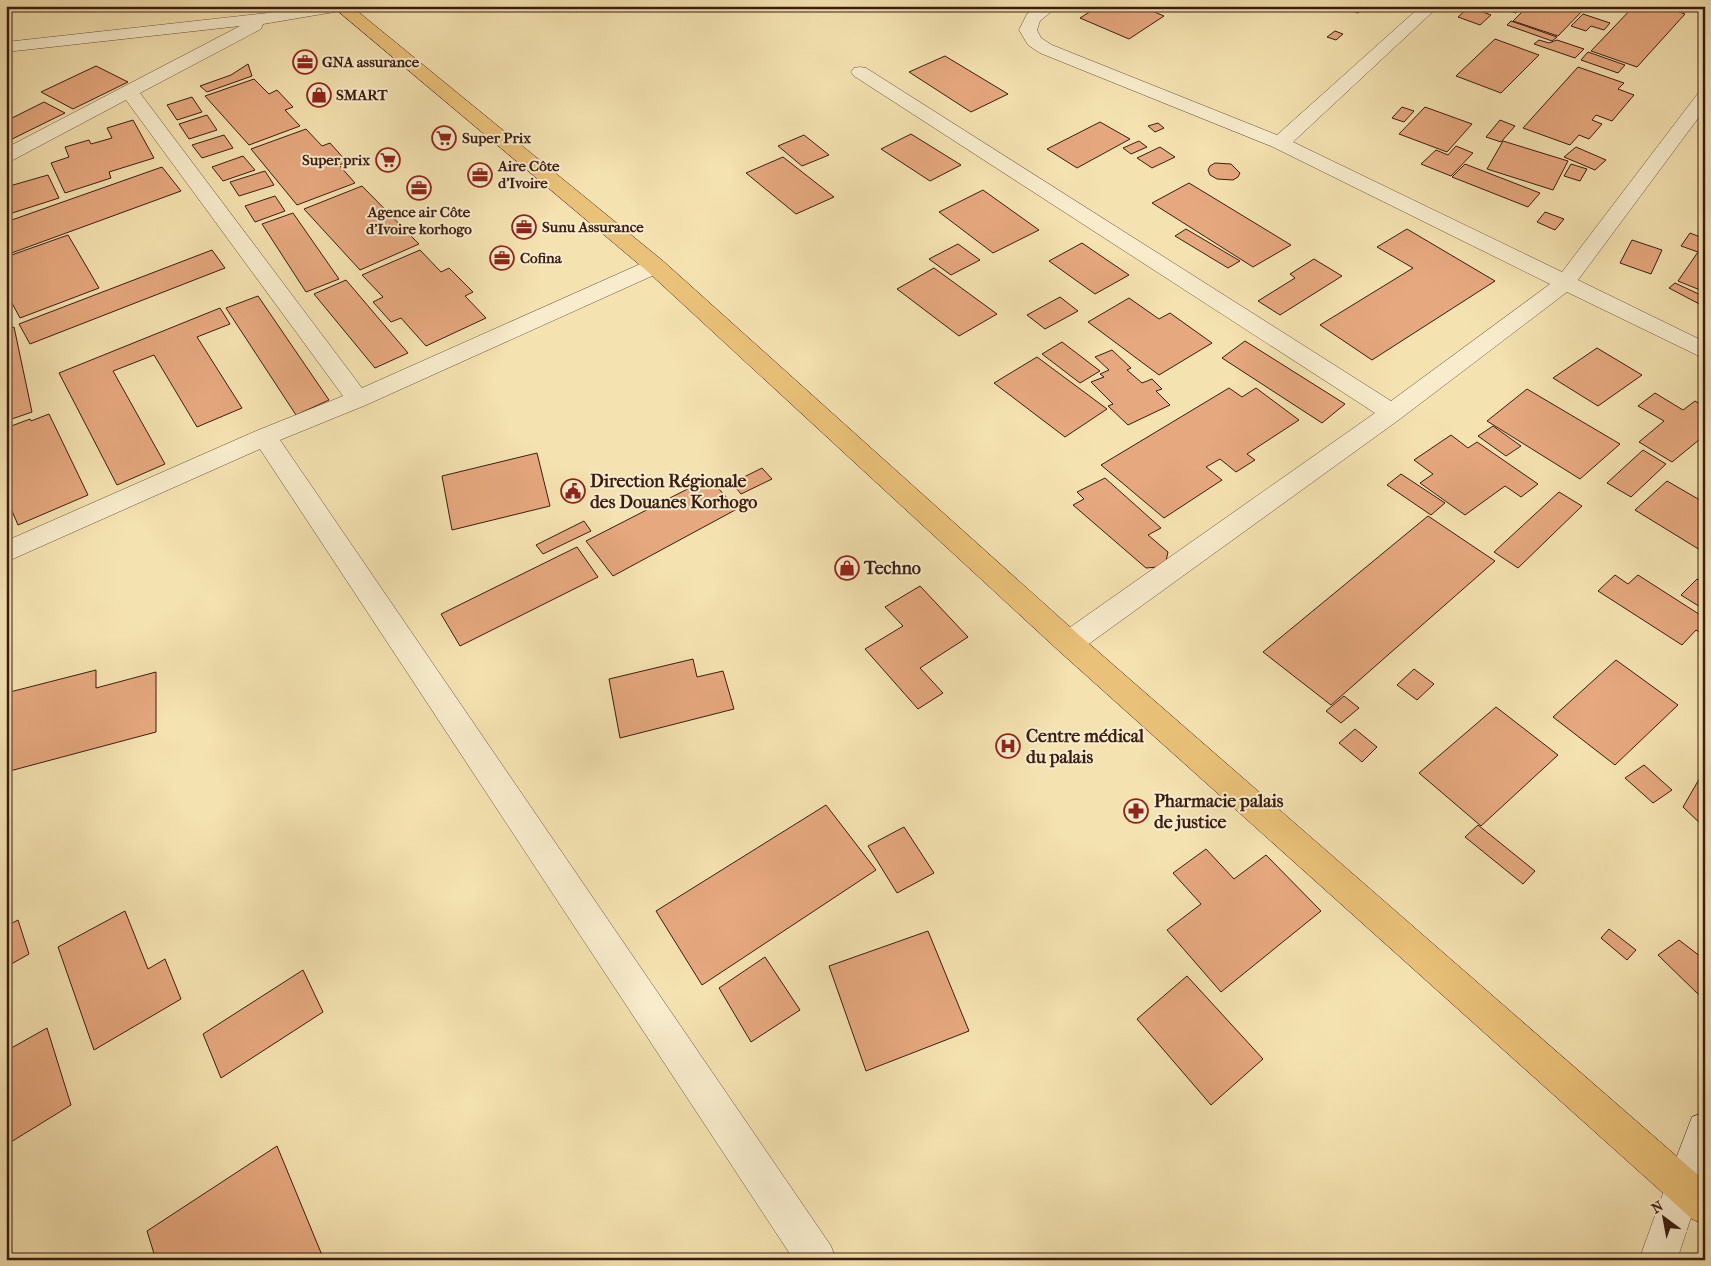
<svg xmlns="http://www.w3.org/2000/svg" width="1711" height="1266" viewBox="0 0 1711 1266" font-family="'IM FELL French Canon',serif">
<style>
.building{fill:#e6a87e;stroke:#3b1c11}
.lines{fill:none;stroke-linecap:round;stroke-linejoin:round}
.street-casing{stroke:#694e39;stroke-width:1}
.secondary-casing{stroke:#3b1c11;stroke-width:1}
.primary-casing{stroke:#3b1c11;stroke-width:1}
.street{fill:#f8eccc;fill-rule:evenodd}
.secondary{fill:#f8eccc;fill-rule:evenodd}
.primary{fill:#eac178;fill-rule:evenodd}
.labels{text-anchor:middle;stroke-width:4;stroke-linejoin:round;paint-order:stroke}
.far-poi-label{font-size:15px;font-weight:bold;fill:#3b1c11;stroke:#f8eccc;text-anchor:start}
.poi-label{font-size:18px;font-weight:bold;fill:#3b1c11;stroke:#f8eccc;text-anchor:start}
</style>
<rect width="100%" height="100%" fill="#f4e2b0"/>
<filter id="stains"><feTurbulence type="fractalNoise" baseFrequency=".004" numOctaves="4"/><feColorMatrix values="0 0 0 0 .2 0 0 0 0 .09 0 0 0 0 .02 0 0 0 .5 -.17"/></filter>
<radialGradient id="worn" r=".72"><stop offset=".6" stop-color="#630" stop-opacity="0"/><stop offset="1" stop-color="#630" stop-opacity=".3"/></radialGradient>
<!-- building -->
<g class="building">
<polygon points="569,6 593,6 576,12"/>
<polygon points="1099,6 1140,6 1164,16 1129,39 1080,18"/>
<polygon points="1337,6 1366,6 1358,13"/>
<polygon points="1509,6 1522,6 1516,13 1506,10"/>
<polygon points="1528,6 1587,6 1558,36 1513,21"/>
<polygon points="1634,6 1662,6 1685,14 1637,67 1591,51"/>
<polygon points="1469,7 1491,15 1480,25 1458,17"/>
<polygon points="1583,14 1610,23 1604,30 1591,26 1586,31 1571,26"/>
<polygon points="1511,21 1557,37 1552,41 1507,25"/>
<polygon points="1335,31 1343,34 1336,40 1327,37"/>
<polygon points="1495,39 1539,55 1501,93 1456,76"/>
<polygon points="1539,40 1549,43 1557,40 1584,49 1575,58 1534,44"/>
<polygon points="1588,52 1625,65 1618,73 1581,60"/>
<polygon points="945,56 1008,94 971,112 909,72"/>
<polygon points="248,64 252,76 207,92 200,86 231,75"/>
<polygon points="96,66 128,82 73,109 41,92"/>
<polygon points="1578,67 1624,83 1618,89 1634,95 1612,121 1596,115 1592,120 1602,124 1589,139 1579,135 1570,145 1523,128"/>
<polygon points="254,79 269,94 277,90 293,107 285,110 300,126 249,145 205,96"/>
<polygon points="192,97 202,112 177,120 167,105"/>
<polygon points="44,102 65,113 6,142 6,121"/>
<polygon points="1402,107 1414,111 1404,122 1392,118"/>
<polygon points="1425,107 1472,124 1447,152 1399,134"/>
<polygon points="207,115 217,130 189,139 179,124"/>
<polygon points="133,120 154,158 109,172 111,178 65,193 51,163 69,157 65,147 89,140 91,144 112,138 107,128"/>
<polygon points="1500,120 1515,126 1501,142 1486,137"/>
<polygon points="1100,122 1130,139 1077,168 1047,149"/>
<polygon points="1158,123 1164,128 1155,132 1148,126"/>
<polygon points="306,129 322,146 330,143 347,162 339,165 355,183 297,205 251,149"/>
<polygon points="911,134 961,165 930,181 881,149"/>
<polygon points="224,135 233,148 202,158 192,145"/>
<polygon points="804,135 829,155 802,166 778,146"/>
<polygon points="1139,141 1147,147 1131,154 1123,148"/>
<polygon points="1503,141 1568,161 1553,190 1487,169"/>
<polygon points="1456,146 1473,153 1451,176 1421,164 1436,150 1448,155"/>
<polygon points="1160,147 1175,157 1152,168 1137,158"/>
<polygon points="1576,147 1606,160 1595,170 1564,157"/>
<polygon points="243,156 255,170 223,181 212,167"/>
<polygon points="783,157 834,197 796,214 746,173"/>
<polygon points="1215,163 1231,164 1240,173 1238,177 1233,180 1217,179 1210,175 1208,170 1210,166"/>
<polygon points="1465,164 1540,193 1528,207 1452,177"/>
<polygon points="1571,164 1587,169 1580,181 1564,176"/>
<polygon points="162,167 181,191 6,255 6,222"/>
<polygon points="265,171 274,185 239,196 230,182"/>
<polygon points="48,175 59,198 6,215 6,187"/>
<polygon points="1189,183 1291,245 1253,267 1152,203"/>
<polygon points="362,186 419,244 360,270 304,209"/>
<polygon points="983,190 1039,230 993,253 939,212"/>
<polygon points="275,196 285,211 255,222 245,206"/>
<polygon points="1545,212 1564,219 1555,230 1537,222"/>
<polygon points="293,213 339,279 306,292 262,224"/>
<polygon points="1186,229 1240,261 1228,268 1175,236"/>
<polygon points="1407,229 1495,281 1372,360 1320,325 1413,268 1377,247"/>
<polygon points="1690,233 1705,239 1705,292 1678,281 1698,252 1681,246"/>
<polygon points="68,235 99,288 20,318 6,292 6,257"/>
<polygon points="1632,240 1662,250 1651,274 1620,263"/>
<polygon points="1082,243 1129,275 1095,294 1049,261"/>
<polygon points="958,244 980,260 951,275 929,259"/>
<polygon points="212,250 225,268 30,344 19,324"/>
<polygon points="420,250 441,272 449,268 473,292 465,296 486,318 426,346 401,318 391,322 373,302 383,297 362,275"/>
<polygon points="1314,259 1342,276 1280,315 1258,301 1295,278 1290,274"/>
<polygon points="934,268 997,314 959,336 897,289"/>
<polygon points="346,280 408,353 375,368 314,294"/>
<polygon points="1675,283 1705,297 1705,307 1669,288"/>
<polygon points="258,296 329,400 296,415 226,308"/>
<polygon points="1060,297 1078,311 1045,329 1027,315"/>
<polygon points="1129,298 1159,319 1170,313 1212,343 1159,375 1088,322"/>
<polygon points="220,308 230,324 197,337 242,408 197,427 154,355 113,371 165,464 117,485 59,373"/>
<polygon points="14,327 32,412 6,421 6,329"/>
<polygon points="1245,341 1345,404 1322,423 1222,358"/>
<polygon points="1062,342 1100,371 1080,383 1042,354"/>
<polygon points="1597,348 1642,375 1598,406 1553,378"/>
<polygon points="1112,350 1131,368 1127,370 1142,383 1152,379 1162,389 1156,391 1170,405 1128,425 1108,406 1113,404 1091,382 1104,377 1100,374 1109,370 1095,357"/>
<polygon points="1037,357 1107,409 1065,437 994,383"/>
<polygon points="1229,388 1242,397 1256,388 1299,420 1247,454 1255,460 1236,472 1220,459 1206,467 1222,480 1164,518 1101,465"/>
<polygon points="1527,389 1620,444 1580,479 1487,421"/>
<polygon points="1655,393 1683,410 1695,401 1705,407 1705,435 1672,462 1639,442 1664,421 1638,406"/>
<polygon points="49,414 88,495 18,525 6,497 6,428 30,419 31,421"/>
<polygon points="1493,426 1521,446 1506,456 1478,436"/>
<polygon points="1451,435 1468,448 1477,442 1538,484 1521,497 1505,486 1465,515 1420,483 1433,474 1414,460"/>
<polygon points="1643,450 1666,464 1631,497 1607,483"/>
<polygon points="537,453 550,506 452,530 442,476"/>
<polygon points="762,468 772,479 741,494 732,483"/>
<polygon points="1401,474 1445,503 1431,515 1387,485"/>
<polygon points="709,478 737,509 613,576 586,541"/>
<polygon points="1105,478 1161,528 1148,535 1168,552 1166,561 1158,567 1146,568 1073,505 1084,499 1077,492"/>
<polygon points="1667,481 1705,503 1705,553 1635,510"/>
<polygon points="1559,492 1582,506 1518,568 1494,552"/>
<polygon points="1428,516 1495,561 1331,705 1263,652"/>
<polygon points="584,521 591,531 543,554 536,545"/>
<polygon points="577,547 598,577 460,646 441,614"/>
<polygon points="1615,575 1628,584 1638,575 1705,618 1705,636 1696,630 1682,645 1598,591"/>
<polygon points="1697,579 1705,583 1705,610 1681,595"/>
<polygon points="920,586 968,637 920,668 943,693 918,709 865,649 903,626 885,607"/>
<polygon points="693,659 697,677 723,671 734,709 620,738 609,679"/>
<polygon points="1616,660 1678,705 1615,765 1553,717"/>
<polygon points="1414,669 1434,684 1417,700 1397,685"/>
<polygon points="96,670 96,688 156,672 156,732 6,772 6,693"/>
<polygon points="1344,696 1359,708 1341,723 1326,711"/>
<polygon points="1496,707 1558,755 1481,826 1419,773"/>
<polygon points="1355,729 1377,747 1362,762 1339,743"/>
<polygon points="1644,765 1672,790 1653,803 1625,778"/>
<polygon points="1705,769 1705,828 1683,807"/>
<polygon points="826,805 876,870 702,985 656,911"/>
<polygon points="1478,825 1535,871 1523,884 1465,837"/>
<polygon points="904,827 934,873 897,893 868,846"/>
<polygon points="1206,849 1234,879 1266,855 1321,911 1221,992 1167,930 1201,904 1173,873"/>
<polygon points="125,911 148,969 165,959 181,999 94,1050 58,947"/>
<polygon points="18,920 29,954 6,967 6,926"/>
<polygon points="1609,929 1636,950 1627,960 1601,938"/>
<polygon points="928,931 969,1031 866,1071 829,966"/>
<polygon points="1679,940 1705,960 1705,991 1700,996 1658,955"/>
<polygon points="765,957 800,1010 751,1042 719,988"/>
<polygon points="303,970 323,1012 221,1078 203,1034"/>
<polygon points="1187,976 1263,1059 1211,1105 1137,1019"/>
<polygon points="47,1028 71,1105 6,1145 6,1051"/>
<polygon points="277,1146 324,1260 156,1260 147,1231"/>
</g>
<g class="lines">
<!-- street casing -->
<g class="street-casing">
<g id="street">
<polygon points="308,6 348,6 346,10 340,11 263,24 261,29 140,93 362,388 647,261 655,259 663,261 666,266 663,271 366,405 280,440 831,1246 836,1260 794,1260 260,449 6,562 6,541 256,431 343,396 126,100 13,160 6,162 6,148 240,26 6,52 6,42 268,13"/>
<polygon points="1039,6 1058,6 1040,21 1037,30 1041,38 1052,45 1277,135 1421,6 1439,6 1293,142 1562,272 1699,92 1705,91 1705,109 1578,280 1705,342 1705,359 1567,292 1400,419 1079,651 1069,654 1059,651 1055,643 1059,635 1375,413 854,76 851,72 854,68 860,67 866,68 1391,401 1550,284 1273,147 1040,53 1028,45 1019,30 1027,14"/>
<polygon points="1683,1169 1696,1174 1701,1187 1677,1260 1639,1260 1670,1174"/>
</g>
</g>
<!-- secondary casing -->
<g class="secondary-casing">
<polygon id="secondary" points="1705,1112 1705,1178 1696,1200 1683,1205 1670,1200 1665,1187 1692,1117"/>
</g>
<!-- primary casing -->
<g class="primary-casing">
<polygon id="primary" points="332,6 351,6 663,261 1079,635 1705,1181 1705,1225 1692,1219 1059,651 647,271"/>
</g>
<!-- street -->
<use href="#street" class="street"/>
<!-- secondary -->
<use href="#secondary" class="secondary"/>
<!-- primary -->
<use href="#primary" class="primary"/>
</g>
<!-- icons -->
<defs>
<g id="office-ring" transform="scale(1.25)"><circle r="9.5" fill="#f8eccc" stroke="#8f2418" stroke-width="1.5"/><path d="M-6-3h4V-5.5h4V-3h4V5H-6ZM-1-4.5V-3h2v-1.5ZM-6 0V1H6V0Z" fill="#8f2418"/></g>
<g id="shop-ring" transform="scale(1.25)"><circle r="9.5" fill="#f8eccc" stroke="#8f2418" stroke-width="1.5"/><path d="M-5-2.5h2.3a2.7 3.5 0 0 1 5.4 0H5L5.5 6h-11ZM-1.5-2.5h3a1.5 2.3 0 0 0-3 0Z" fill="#8f2418"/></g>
<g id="supermarket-ring" transform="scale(1.25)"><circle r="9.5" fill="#f8eccc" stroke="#8f2418" stroke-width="1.5"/><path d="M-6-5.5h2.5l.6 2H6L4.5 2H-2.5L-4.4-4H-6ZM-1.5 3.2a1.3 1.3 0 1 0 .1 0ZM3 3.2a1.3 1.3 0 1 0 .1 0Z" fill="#8f2418"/></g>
<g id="civic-ring" transform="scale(1.25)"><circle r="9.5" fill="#f8eccc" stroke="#8f2418" stroke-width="1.5"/><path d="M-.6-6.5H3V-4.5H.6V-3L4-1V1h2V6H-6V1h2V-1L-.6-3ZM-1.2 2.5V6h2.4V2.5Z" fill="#8f2418"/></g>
<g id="hospital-ring" transform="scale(1.25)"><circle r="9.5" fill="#f8eccc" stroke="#8f2418" stroke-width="1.5"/><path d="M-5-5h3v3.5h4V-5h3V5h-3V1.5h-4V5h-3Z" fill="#8f2418"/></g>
<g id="pharmacy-ring" transform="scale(1.25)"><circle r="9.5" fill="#f8eccc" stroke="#8f2418" stroke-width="1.5"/><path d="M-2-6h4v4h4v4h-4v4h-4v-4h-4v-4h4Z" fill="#8f2418"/></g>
</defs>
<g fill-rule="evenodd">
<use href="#office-ring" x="305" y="62"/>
<use href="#shop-ring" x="319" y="95"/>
<use href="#supermarket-ring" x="444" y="138"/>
<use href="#supermarket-ring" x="388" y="160"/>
<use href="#office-ring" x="480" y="175"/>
<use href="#office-ring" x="419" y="188"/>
<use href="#office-ring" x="524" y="227"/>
<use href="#office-ring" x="502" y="258"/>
<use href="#civic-ring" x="573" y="491"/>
<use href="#shop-ring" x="847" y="568"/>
<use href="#hospital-ring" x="1008" y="746"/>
<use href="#pharmacy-ring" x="1136" y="811"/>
</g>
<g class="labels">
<!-- far-poi labels -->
<g class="far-poi-label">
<text x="322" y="67">GNA assurance</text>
<text x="336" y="100">SMART</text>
<text x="462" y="143">Super Prix</text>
<text x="370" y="165" text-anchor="end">Super prix</text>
<text x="498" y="171">Aire Côte<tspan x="498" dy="17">d’Ivoire</tspan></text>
<text x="419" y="217" text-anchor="middle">Agence air Côte<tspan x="419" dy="17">d'Ivoire korhogo</tspan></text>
<text x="542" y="232">Sunu Assurance</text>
<text x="520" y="263">Cofina</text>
</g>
<!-- poi labels -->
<g class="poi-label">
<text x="590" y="487">Direction Régionale<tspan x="590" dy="21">des Douanes Korhogo</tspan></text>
<text x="864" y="574">Techno</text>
<text x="1026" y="742">Centre médical<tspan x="1026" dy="21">du palais</tspan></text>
<text x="1154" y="807">Pharmacie palais<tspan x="1154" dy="21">de justice</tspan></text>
</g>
</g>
<!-- margin -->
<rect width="1711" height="1266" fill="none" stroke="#f4e2b0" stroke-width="25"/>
<rect x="8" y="8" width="1696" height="1251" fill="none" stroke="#3b1c11" stroke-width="2.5"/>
<rect x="12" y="12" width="1686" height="1241" fill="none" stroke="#3b1c11"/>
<!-- north arrow -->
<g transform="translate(1664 1218) rotate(328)" stroke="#f8eccc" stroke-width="4" paint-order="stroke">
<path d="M0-4L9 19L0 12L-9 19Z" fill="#3b1c11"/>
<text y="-8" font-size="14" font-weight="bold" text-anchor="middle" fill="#3b1c11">N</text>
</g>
<rect width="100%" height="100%" filter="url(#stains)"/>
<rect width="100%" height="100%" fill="url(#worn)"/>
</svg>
